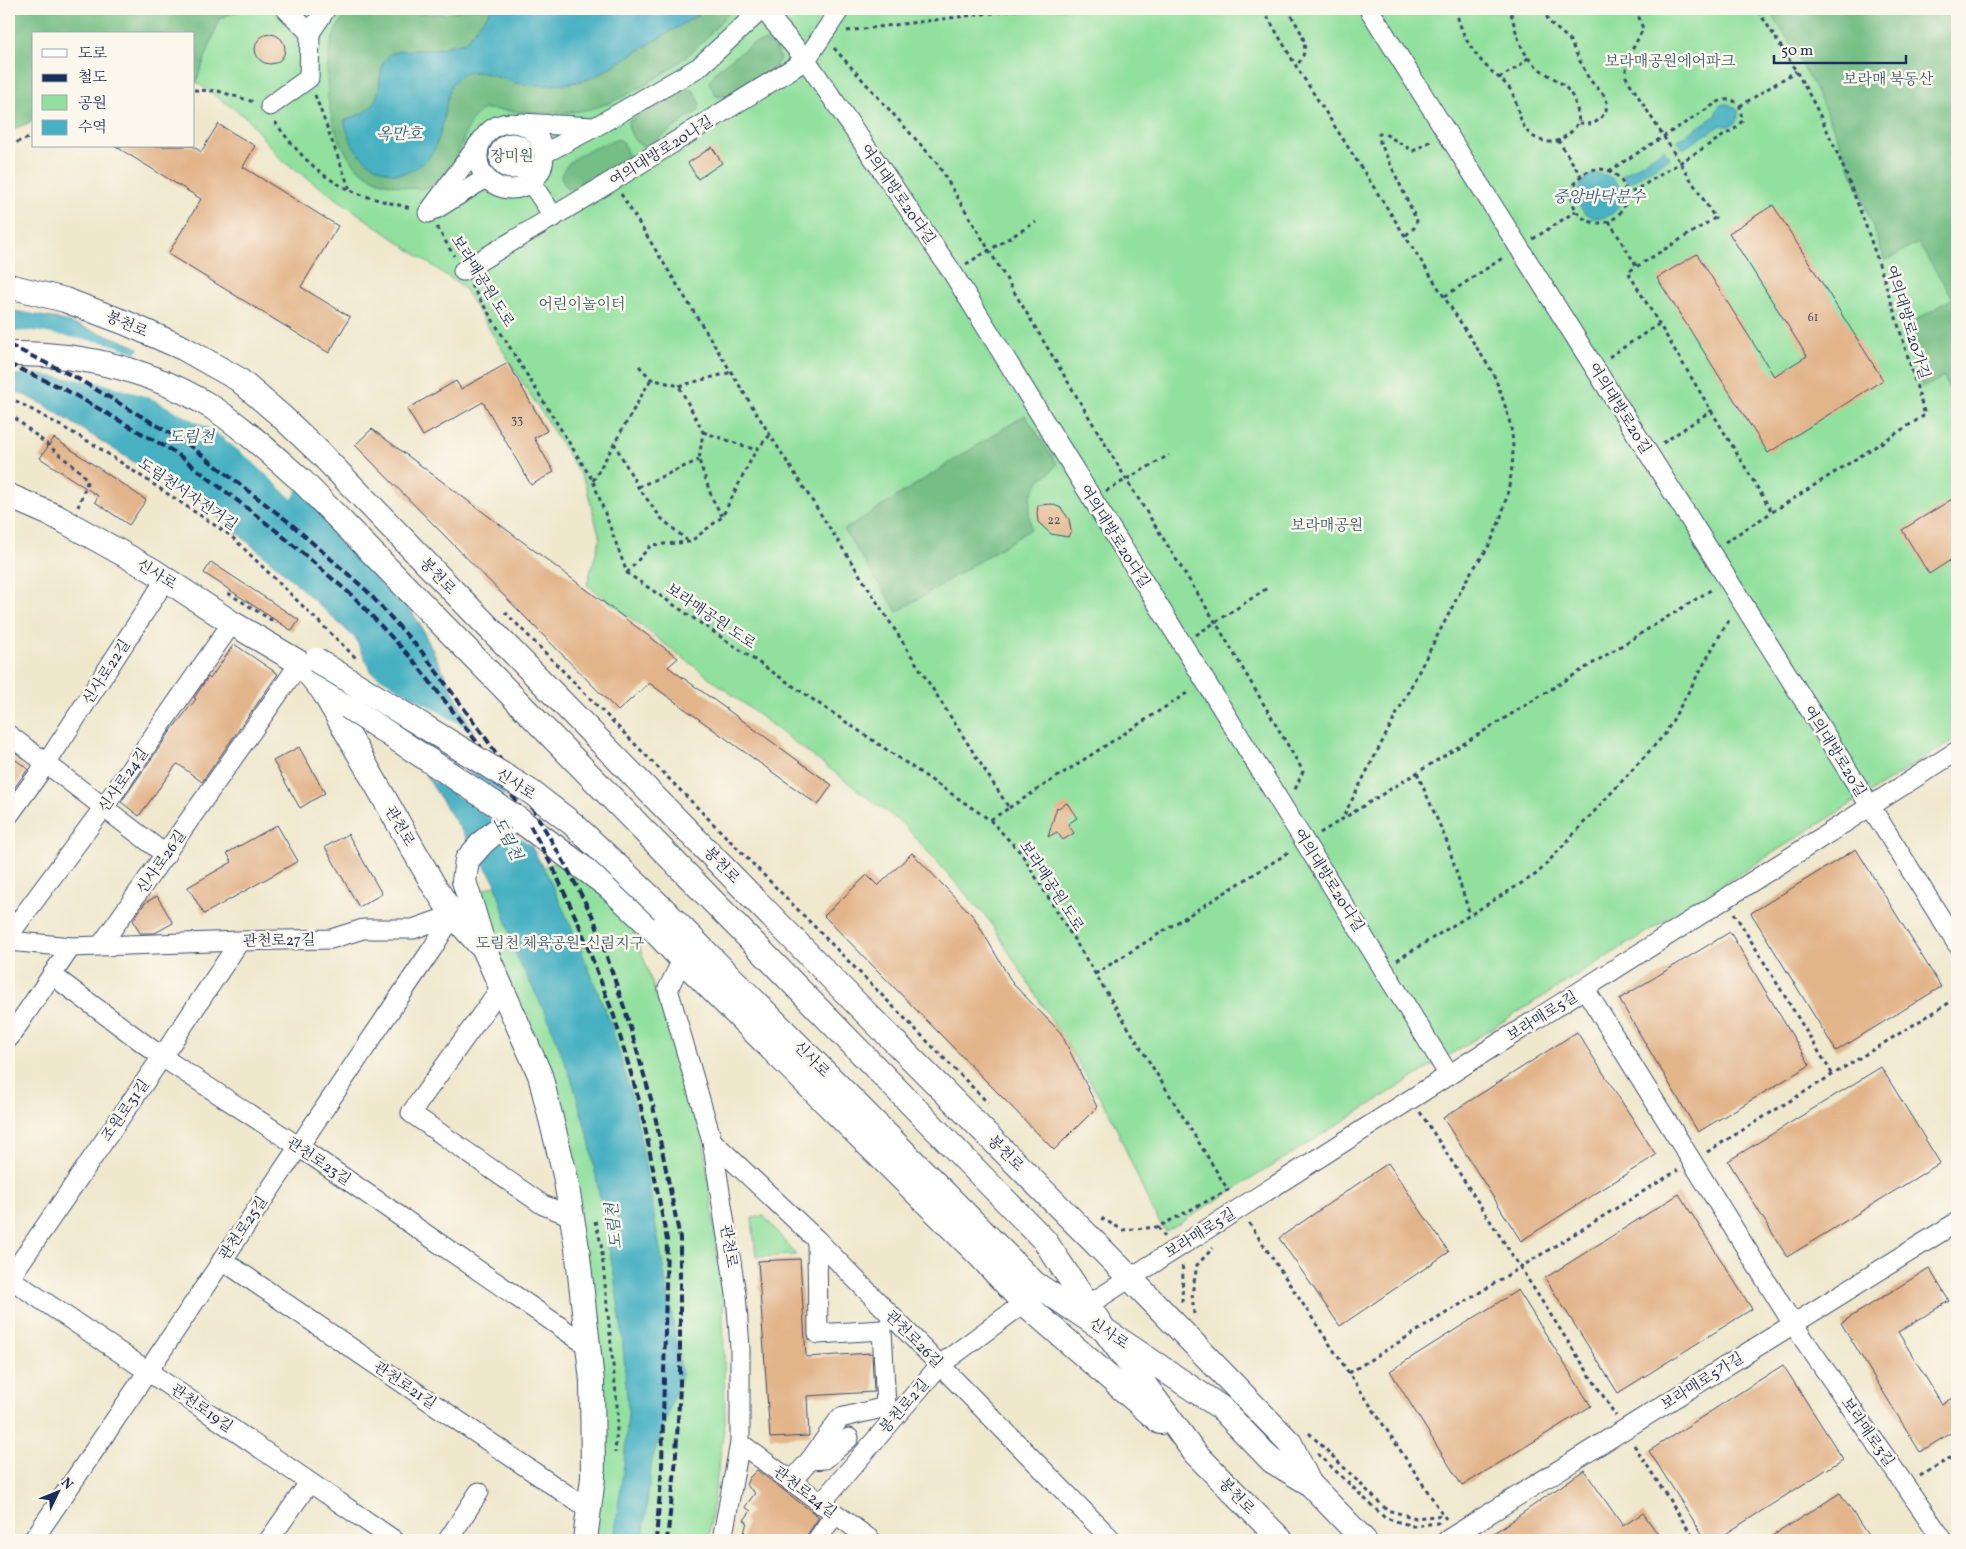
<svg xmlns="http://www.w3.org/2000/svg" width="1966" height="1549" viewBox="0 0 1966 1549" font-family="Vollkorn,'Noto Serif KR',serif">
<style>
.green{fill:#91e09e;stroke:#56887e}
.forest{fill:#74be85;stroke:#487672}
.water{fill:#46b1c3;stroke:#307090}
.pier{fill:#efe8cd}
.building{fill:#e2b48a}
.lines{fill:none;stroke-linecap:round;stroke-linejoin:round}
.minor-casing{stroke:#3b4b6f;stroke-width:21}
.major-casing{stroke:#3b4b6f;stroke-width:26}
.path{stroke:#3b4b6f;stroke-width:3;stroke-dasharray:4 4;stroke-linecap:butt}
.minor{stroke:#fff;stroke-width:19}
.major{stroke:#fff;stroke-width:24}
.rail{stroke:#1b2f5e;stroke-width:4;stroke-dasharray:8 4;stroke-linecap:butt}
.major-bridge-casing{stroke:#3b4b6f;stroke-width:26;stroke-linecap:butt}
.major-bridge{stroke:#fff;stroke-width:24}
.labels{text-anchor:middle;stroke-width:5;stroke-linejoin:round;paint-order:stroke}
.number-label{font-size:12px;fill:#4d5069}
.park-label{font-size:15px;fill:#385b6e;stroke:#fbf7ec}
.street-label{font-size:15px;fill:#1b2f5e;stroke:#fbf7ec}
.water-label{font-size:16px;font-style:italic;fill:#2a5c81;stroke:#fbf7ec}
</style>
<rect width="100%" height="100%" fill="#fbf7ec"/>
<filter id="ink" filterUnits="userSpaceOnUse"><feTurbulence type="fractalNoise" baseFrequency=".02" numOctaves="2"/><feDisplacementMap in="SourceGraphic" scale="10" xChannelSelector="R" yChannelSelector="G"/><feConvolveMatrix kernelMatrix="1 2 1 2 8 2 1 2 1" color-interpolation-filters="sRGB"/></filter>
<filter id="wash" filterUnits="userSpaceOnUse"><feTurbulence type="fractalNoise" baseFrequency=".0096" numOctaves="4" result="noise"/><feDisplacementMap in="SourceGraphic" scale="20" xChannelSelector="R" yChannelSelector="G"/><feGaussianBlur stdDeviation="1.12" result="paint"/><feColorMatrix in="noise" values="0 0 0 0 0 0 0 0 0 0 0 0 0 0 0 0 0 1.4 0 .05"/><feComposite in="paint" operator="in"/></filter>
<g filter="url(#wash)">
<rect width="100%" height="100%" fill="#efe8cd"/>
<!-- green -->
<g class="green">
<polygon points="243,9 1957,9 1957,738 1166,1232 1153,1212 1110,1114 989,920 904,825 587,585 600,538 585,482 463,287 281,160 247,118 196,82 220,18"/>
<polygon points="591,849 623,886 634,931 671,1037 703,1138 723,1296 725,1422 708,1540 589,1540 598,1464 547,1078 453,901"/>
<polygon points="764,1216 796,1255 756,1257 752,1218"/>
</g>
<!-- forest -->
<g class="forest">
<polygon points="9,9 243,9 220,18 196,82 194,82 194,34 34,34 34,121 9,131"/>
<path d="M356,9H399L414,14H445L467,9H492L465,42L437,49L400,51L390,54L382,65L379,90L374,104L363,113L344,121L436,144C440,127 444,95 454,81C459,75 466,72 474,72C489,72 504,81 519,83C542,86 572,86 594,77L698,15L702,9H721L729,12C718,24 708,37 696,48C671,71 622,102 590,109C555,117 519,111 484,109C459,121 462,175 433,186C422,190 409,189 399,186C383,183 370,179 358,168C326,137 317,63 339,24C343,18 350,13 356,9Z"/>
<path d="M1768,9H1957V407L1944,377L1922,388L1908,325L1953,298L1918,243L1885,261C1853,170 1822,89 1768,9Z"/>
<polygon points="766,41 777,51 780,59 773,69 726,97 716,96 709,82 719,68 754,43"/>
<path d="M687,88L694,91L700,104L698,111L646,147C634,144 631,135 628,125L629,121Z"/>
<path d="M618,139L623,142L628,155L626,161L579,188L567,189L561,177C566,155 598,147 618,139Z"/>
<polygon points="1025,415 1057,464 1050,473 1040,479 1031,495 1029,514 1031,529 897,612 844,530"/>
</g>
<!-- water -->
<g class="water">
<path d="M492,9H702L698,15L594,77C575,85 537,87 516,83C502,80 485,70 471,72C461,73 455,80 450,88C444,108 443,133 433,152C427,162 410,174 398,174C385,173 366,163 358,152C350,143 348,132 344,121L363,113L374,104L379,90L382,65L390,54L400,51L437,49L465,42Z"/>
<path d="M1722,104H1729L1738,110C1740,122 1732,129 1721,125L1683,149L1677,141L1715,116L1717,109Z"/>
<polygon points="1664,149 1670,158 1628,184 1623,175"/>
<circle cx="1599" cy="196" r="22"/>
<polygon points="9,310 58,319 121,340 173,364 375,559 419,623 527,839 548,876 578,942 610,1022 635,1108 682,1373 652,1460 643,1540 614,1540 624,1462 628,1413 622,1332 614,1276 589,1139 572,1081 548,1018 516,955 495,882 411,753 355,638 279,568 211,511 43,404 9,388"/>
</g>
<!-- pier -->
<g class="pier">
<polygon points="33,331 106,343 137,353 141,347 174,362 224,393 268,429 309,469 292,499 253,462 214,431 151,398 99,382 36,374 9,374 9,332"/>
<polygon points="368,671 477,734 499,779 415,730 411,735 509,799 534,847 421,772 409,754"/>
</g>
<g id="blocks">
<!-- building -->
<g class="building">
<circle cx="270" cy="49" r="15"/>
<polygon points="218,124 255,146 243,167 338,226 301,287 350,317 329,353 168,254 201,199 115,146 193,146 201,152"/>
<polygon points="712,147 722,163 698,179 688,163"/>
<polygon points="1773,205 1883,380 1768,453 1657,278 1697,254 1774,376 1807,356 1729,233"/>
<polygon points="508,363 547,431 534,438 554,472 531,485 483,402 423,436 407,409 456,381 461,389"/>
<polygon points="372,429 678,658 668,667 832,785 818,805 649,683 618,711 355,445"/>
<polygon points="54,438 146,500 129,525 95,502 98,496 40,458"/>
<polygon points="1957,496 1957,556 1929,574 1902,530"/>
<polygon points="1052,504 1061,508 1069,519 1071,531 1068,537 1051,534 1038,522 1037,513 1038,505"/>
<polygon points="211,562 299,620 292,631 204,573"/>
<polygon points="234,644 278,674 202,782 178,764 176,765 139,816 121,802 173,728 196,699 194,698 208,677 210,679"/>
<polygon points="299,747 325,793 300,808 273,761"/>
<polygon points="9,755 28,769 9,795"/>
<polygon points="1067,803 1077,818 1068,824 1074,833 1063,840 1057,832 1048,837 1057,807 1058,808"/>
<polygon points="277,825 298,861 204,914 188,887 232,862 227,853"/>
<polygon points="348,834 382,894 359,907 325,847"/>
<polygon points="1856,849 1941,987 1836,1051 1751,913"/>
<polygon points="912,853 974,917 1013,984 1061,1033 1097,1107 1054,1150 824,916 867,875 878,886"/>
<polygon points="157,896 173,923 155,933 140,933 133,920 145,903"/>
<polygon points="1730,932 1810,1065 1698,1132 1619,999"/>
<polygon points="1577,1032 1656,1155 1521,1241 1443,1118"/>
<polygon points="1881,1067 1940,1163 1787,1257 1728,1161"/>
<polygon points="1388,1163 1449,1252 1340,1326 1279,1238"/>
<polygon points="1679,1194 1752,1309 1618,1393 1545,1278"/>
<polygon points="800,1259 806,1357 872,1353 874,1392 807,1396 809,1436 770,1438 758,1261"/>
<polygon points="1929,1268 1949,1301 1898,1332 1942,1404 1957,1395 1957,1429 1920,1452 1841,1323"/>
<polygon points="1518,1290 1591,1406 1462,1486 1390,1371"/>
<polygon points="1783,1365 1843,1459 1716,1540 1706,1540 1649,1451"/>
<polygon points="757,1470 819,1517 808,1534 806,1540 742,1540 747,1522 744,1520 751,1511 745,1507 755,1493 746,1485 749,1478"/>
<polygon points="1584,1470 1623,1526 1643,1513 1662,1540 1484,1540"/>
<polygon points="1840,1493 1871,1540 1766,1540"/>
</g>
</g>
</g>
<g filter="url(#ink)">
<use href="#blocks" fill-opacity="0" stroke="#3b4b6f" stroke-width="1"/>
<g class="lines">
<!-- minor casing -->
<g class="minor-casing">
<g id="minor">
<polyline points="763,9 806,60 952,272 1449,1075"/>
<polyline points="1369,9 1957,944"/>
<polyline points="310,33 326,9"/>
<polyline points="270,106 309,78 310,33 286,9"/>
<circle cx="511" cy="156" r="33"/>
<polyline points="521,123 594,127"/>
<circle cx="512" cy="156" r="13"/>
<polyline points="545,153 595,127 699,67 762,9"/>
<polyline points="524,172 554,217"/>
<polyline points="436,209 486,178"/>
<polyline points="428,213 480,142"/>
<polyline points="463,271 612,181 806,60 840,9"/>
<polyline points="9,735 166,855"/>
<polyline points="9,815 46,764 166,579"/>
<polyline points="9,935 104,807 232,623"/>
<polyline points="9,941 71,947 240,941 331,939 363,929 413,929 453,915"/>
<polyline points="101,945 300,663"/>
<polyline points="682,960 668,989 712,1141 736,1294 740,1348 740,1443 722,1540"/>
<polyline points="52,975 162,1057 298,1146 588,1346"/>
<polyline points="502,986 411,1113 543,1205 571,1216"/>
<polyline points="1585,989 1793,1324 1943,1540"/>
<polyline points="9,1038 71,947"/>
<polyline points="712,1141 817,1240 1112,1540"/>
<polyline points="222,1260 588,1509"/>
<polyline points="9,1278 149,1372 394,1540"/>
<polyline points="9,1279 162,1057 240,941"/>
<polyline points="1077,1312 1957,751"/>
<polyline points="740,1443 871,1540"/>
<polyline points="810,1460 825,1459 849,1438"/>
<polyline points="791,1482 810,1460 840,1418 886,1407 882,1330 818,1334 817,1240"/>
<polyline points="820,1504 940,1365 1024,1303"/>
<path d="M33,1540C168,1344 298,1146 432,949L453,915"/>
<polyline points="269,1540 309,1483"/>
<polyline points="448,1540 479,1492"/>
<polyline points="817,1540 835,1514"/>
<polyline points="1447,1540 1957,1222"/>
</g>
</g>
<!-- major casing -->
<g class="major-casing">
<g id="major">
<polyline points="9,286 65,300 126,323 183,348 238,379 280,415 319,452 455,593 857,1004 1130,1278 1290,1443 1309,1483 1364,1540"/>
<path d="M9,354C80,353 149,369 210,406C243,427 272,455 302,481L1045,1241L1105,1331L1195,1453L1281,1540"/>
<polyline points="9,496 55,516 152,570 232,623 300,663 324,692 348,707"/>
<polyline points="325,694 433,884 453,915 479,944"/>
<polyline points="663,909 1034,1283 1220,1407 1272,1461 1309,1483"/>
<polyline points="585,1540 593,1478 592,1381 577,1248 565,1175 540,1075 486,953 464,881 467,860 483,842 496,831 518,819 609,887 648,924 682,960 980,1256 1024,1303 1160,1422"/>
</g>
</g>
<!-- path -->
<g class="path">
<path d="M1263,9L1296,66L1493,373C1500,391 1507,409 1511,428C1518,462 1505,516 1488,547C1483,556 1475,566 1469,575L1342,819"/>
<path d="M1287,9C1298,28 1315,46 1296,66"/>
<polyline points="1312,9 1315,11 1317,9"/>
<path d="M1456,9C1460,32 1471,51 1488,68C1495,75 1504,81 1510,89C1521,106 1517,131 1538,139C1544,142 1551,143 1557,141C1564,138 1574,131 1577,124C1580,120 1578,114 1577,109C1569,78 1549,81 1531,61C1518,46 1515,27 1510,9"/>
<polyline points="1543,9 1550,23 1569,39 1589,79 1603,94 1607,102 1606,110 1601,118 1593,124 1578,123"/>
<polyline points="1636,9 1643,29 1626,62 1626,77 1715,218 1628,272 1772,512"/>
<polyline points="847,31 1023,9"/>
<polyline points="834,48 937,163 1126,479 1216,623 1303,771 1294,792"/>
<polyline points="1499,78 1518,67 1529,57"/>
<polyline points="194,90 218,91 254,102"/>
<polyline points="315,95 350,190"/>
<polyline points="1740,106 1796,71"/>
<path d="M275,122C295,150 320,178 352,191C371,199 391,203 411,208"/>
<polyline points="1558,140 1581,176"/>
<polyline points="9,145 34,136"/>
<circle cx="1599" cy="196" r="27"/>
<path d="M1609,171L1718,102C1727,98 1734,99 1740,106L1742,121L1736,128L1626,196"/>
<polyline points="621,194 770,435 1009,808 990,820"/>
<polyline points="1609,221 1637,267"/>
<polyline points="437,227 454,256"/>
<polyline points="1406,235 1414,228 1417,221 1380,142 1379,134 1385,134 1413,151 1431,141"/>
<polyline points="1533,239 1576,211"/>
<polyline points="966,264 1036,222"/>
<polyline points="471,285 593,481 627,573 990,820 1021,853 1228,1190 1158,1227 1123,1230 1101,1218"/>
<polyline points="1445,296 1504,257"/>
<polyline points="1609,357 1659,324"/>
<polyline points="639,366 651,379 679,386 703,432 699,460 712,498 722,516"/>
<polyline points="679,386 732,372"/>
<polyline points="9,397 93,444 231,536 356,658"/>
<polyline points="9,413 83,474 87,483 78,507"/>
<polyline points="703,432 756,450"/>
<polyline points="614,443 638,487 661,518 689,542"/>
<polyline points="1663,443 1712,410"/>
<polyline points="593,481 651,379"/>
<polyline points="638,487 699,460"/>
<polyline points="1106,491 1169,455"/>
<path d="M1725,542L1925,415C1896,317 1868,217 1824,124C1805,83 1781,46 1757,9"/>
<polyline points="627,573 651,545 690,542 722,517 756,450 770,435"/>
<polyline points="228,593 276,623"/>
<polyline points="505,612 988,1103"/>
<polyline points="1196,635 1269,587"/>
<polyline points="1417,773 1447,842 1470,915"/>
<polyline points="1009,808 1190,691"/>
<polyline points="1320,833 1714,588"/>
<polyline points="1734,913 1833,1075"/>
<polyline points="1397,960 1538,873 1665,734 1730,617"/>
<polyline points="1095,974 1291,851"/>
<polyline points="1420,1112 1616,1416"/>
<polyline points="1707,1152 1957,998"/>
<polyline points="595,1221 601,1244 618,1415 615,1453"/>
<polyline points="1249,1223 1446,1519"/>
<polyline points="1158,1227 1165,1237"/>
<polyline points="1182,1266 1183,1270 1182,1302"/>
<polyline points="1194,1314 1192,1294 1197,1265 1213,1248"/>
<polyline points="1349,1373 1678,1170"/>
<polyline points="1309,1433 1387,1510 1416,1518 1444,1515"/>
<polyline points="1634,1445 1695,1540"/>
<polyline points="1318,1454 1385,1518 1413,1526 1438,1523 1439,1525"/>
<polyline points="1920,1476 1957,1454"/>
</g>
<!-- minor -->
<use href="#minor" class="minor"/>
<!-- major -->
<use href="#major" class="major"/>
<!-- rail -->
<g class="rail">
<polyline points="9,345 73,376 185,442 290,523 366,590 422,652 485,737 529,802 565,864 594,919 626,1013 653,1106 680,1238 680,1387 675,1470 667,1540"/>
<polyline points="9,364 66,390 176,453 279,533 355,598 413,660 480,746 520,807 554,870 580,927 614,1016 641,1107 667,1240 662,1468 656,1540"/>
</g>
<!-- major-bridge casing -->
<g class="major-bridge-casing">
<g id="major-bridge">
<polyline points="316,660 531,792 573,824 663,909"/>
<polyline points="348,707 518,819"/>
</g>
</g>
<!-- major-bridge -->
<use href="#major-bridge" class="major-bridge"/>
</g>
</g>
<g class="labels">
<!-- number labels -->
<g class="number-label">
<text x="1813" y="321">61</text>
<text x="517" y="424">33</text>
<text x="1054" y="524">22</text>
</g>
<!-- park labels -->
<g class="park-label">
<text x="1670" y="66">보라매공원에어파크</text>
<text x="1888" y="84">보라매 북동산</text>
<text x="512" y="161">장미원</text>
<text x="582" y="309">어린이놀이터</text>
<text x="1327" y="530">보라매공원</text>
<text x="560" y="948">도림천 체육공원-신림지구</text>
</g>
<!-- street labels -->
<g class="street-label">
<text transform="translate(661 151) rotate(-32)" y="5">여의대방로20나길</text>
<text transform="translate(898 194) rotate(55)" y="5">여의대방로20다길</text>
<text transform="translate(483 281) rotate(58)" y="5">보라매공원 도로</text>
<text transform="translate(1908 322) rotate(73)" y="5">여의대방로20가길</text>
<text transform="translate(127 324) rotate(23)" y="5">봉천로</text>
<text transform="translate(1620 408) rotate(58)" y="5">여의대방로20길</text>
<text transform="translate(188 494) rotate(34)" y="5">도림천서자전거길</text>
<text transform="translate(1115 536) rotate(58)" y="5">여의대방로20다길</text>
<text transform="translate(157 574) rotate(32)" y="5">신사로</text>
<text transform="translate(438 576) rotate(46)" y="5">봉천로</text>
<text transform="translate(711 616) rotate(34)" y="5">보라매공원 도로</text>
<text transform="translate(106 672) rotate(-57)" y="5">신사로22길</text>
<text transform="translate(1835 751) rotate(58)" y="5">여의대방로20길</text>
<text transform="translate(123 780) rotate(-55)" y="5">신사로24길</text>
<text transform="translate(516 784) rotate(33)" y="5">신사로</text>
<text transform="translate(400 826) rotate(60)" y="5">관천로</text>
<text transform="translate(161 862) rotate(-55)" y="5">신사로26길</text>
<text transform="translate(722 865) rotate(46)" y="5">봉천로</text>
<text transform="translate(1329 880) rotate(58)" y="5">여의대방로20다길</text>
<text transform="translate(1052 886) rotate(57)" y="5">보라매공원 도로</text>
<text transform="translate(279 940) rotate(-1)" y="5">관천로27길</text>
<text transform="translate(1542 1016) rotate(-32)" y="5">보라매로5길</text>
<text transform="translate(812 1059) rotate(45)" y="5">신사로</text>
<text transform="translate(125 1110) rotate(-55)" y="5">조원로31길</text>
<text transform="translate(1006 1153) rotate(45)" y="5">봉천로</text>
<text transform="translate(319 1161) rotate(34)" y="5">관천로23길</text>
<text transform="translate(243 1228) rotate(-56)" y="5">관천로25길</text>
<text transform="translate(1200 1233) rotate(-32)" y="5">보라매로5길</text>
<text transform="translate(729 1246) rotate(81)" y="5">관천로</text>
<text transform="translate(1109 1333) rotate(34)" y="5">신사로</text>
<text transform="translate(914 1339) rotate(45)" y="5">관천로26길</text>
<text transform="translate(1702 1381) rotate(-32)" y="5">보라매로5가길</text>
<text transform="translate(405 1385) rotate(34)" y="5">관천로21길</text>
<text transform="translate(904 1406) rotate(-49)" y="5">봉천로2길</text>
<text transform="translate(202 1408) rotate(35)" y="5">관천로19길</text>
<text transform="translate(1868 1432) rotate(55)" y="5">보라매로3길</text>
<text transform="translate(805 1492) rotate(37)" y="5">관천로24길</text>
<text transform="translate(1237 1496) rotate(46)" y="5">봉천로</text>
</g>
<!-- water labels -->
<g class="water-label">
<text x="399" y="139">옥만호</text>
<text x="1599" y="202">중앙바닥분수</text>
<text x="191" y="442">도림천</text>
<text transform="translate(508 838) rotate(63)" y="6">도림천</text>
<text transform="translate(613 1226) rotate(-96)" y="6">도림천</text>
</g>
</g>
<!-- margin -->
<rect width="1966" height="1549" fill="none" stroke="#fbf7ec" stroke-width="30"/>
<!-- legend -->
<rect x="32" y="32" width="162" height="115" fill="#fbf7ec" stroke="#a1a7b3"/>
<rect x="42" y="49" width="25" height="8" fill="#ffffff" stroke="#a1a7b3"/>
<text x="78" y="58" font-size="15" fill="#1b2f5e">도로</text>
<rect x="42" y="74" width="25" height="8" fill="#1b2f5e" stroke="#a1a7b3"/>
<text x="78" y="82" font-size="15" fill="#1b2f5e">철도</text>
<rect x="42" y="95" width="25" height="15" fill="#91e09e" stroke="#a1a7b3"/>
<text x="78" y="108" font-size="15" fill="#1b2f5e">공원</text>
<rect x="42" y="120" width="25" height="15" fill="#46b1c3" stroke="#a1a7b3"/>
<text x="78" y="132" font-size="15" fill="#1b2f5e">수역</text>
<!-- north arrow -->
<g transform="translate(58 1492) rotate(47)" stroke="#fbf7ec" stroke-width="4" paint-order="stroke">
<path d="M0-4L9 19L0 12L-9 19Z" fill="#1b2f5e"/>
<text y="-8" font-size="14" font-weight="bold" text-anchor="middle" fill="#1b2f5e">N</text>
</g>
<!-- scale -->
<path d="M1774 55v8h132v-8" fill="none" stroke="#1b2f5e" stroke-width="2.5"/>
<text x="1781" y="55" font-size="15" fill="#1b2f5e" stroke="#fbf7ec" stroke-width="4" paint-order="stroke">50 m</text>
</svg>
